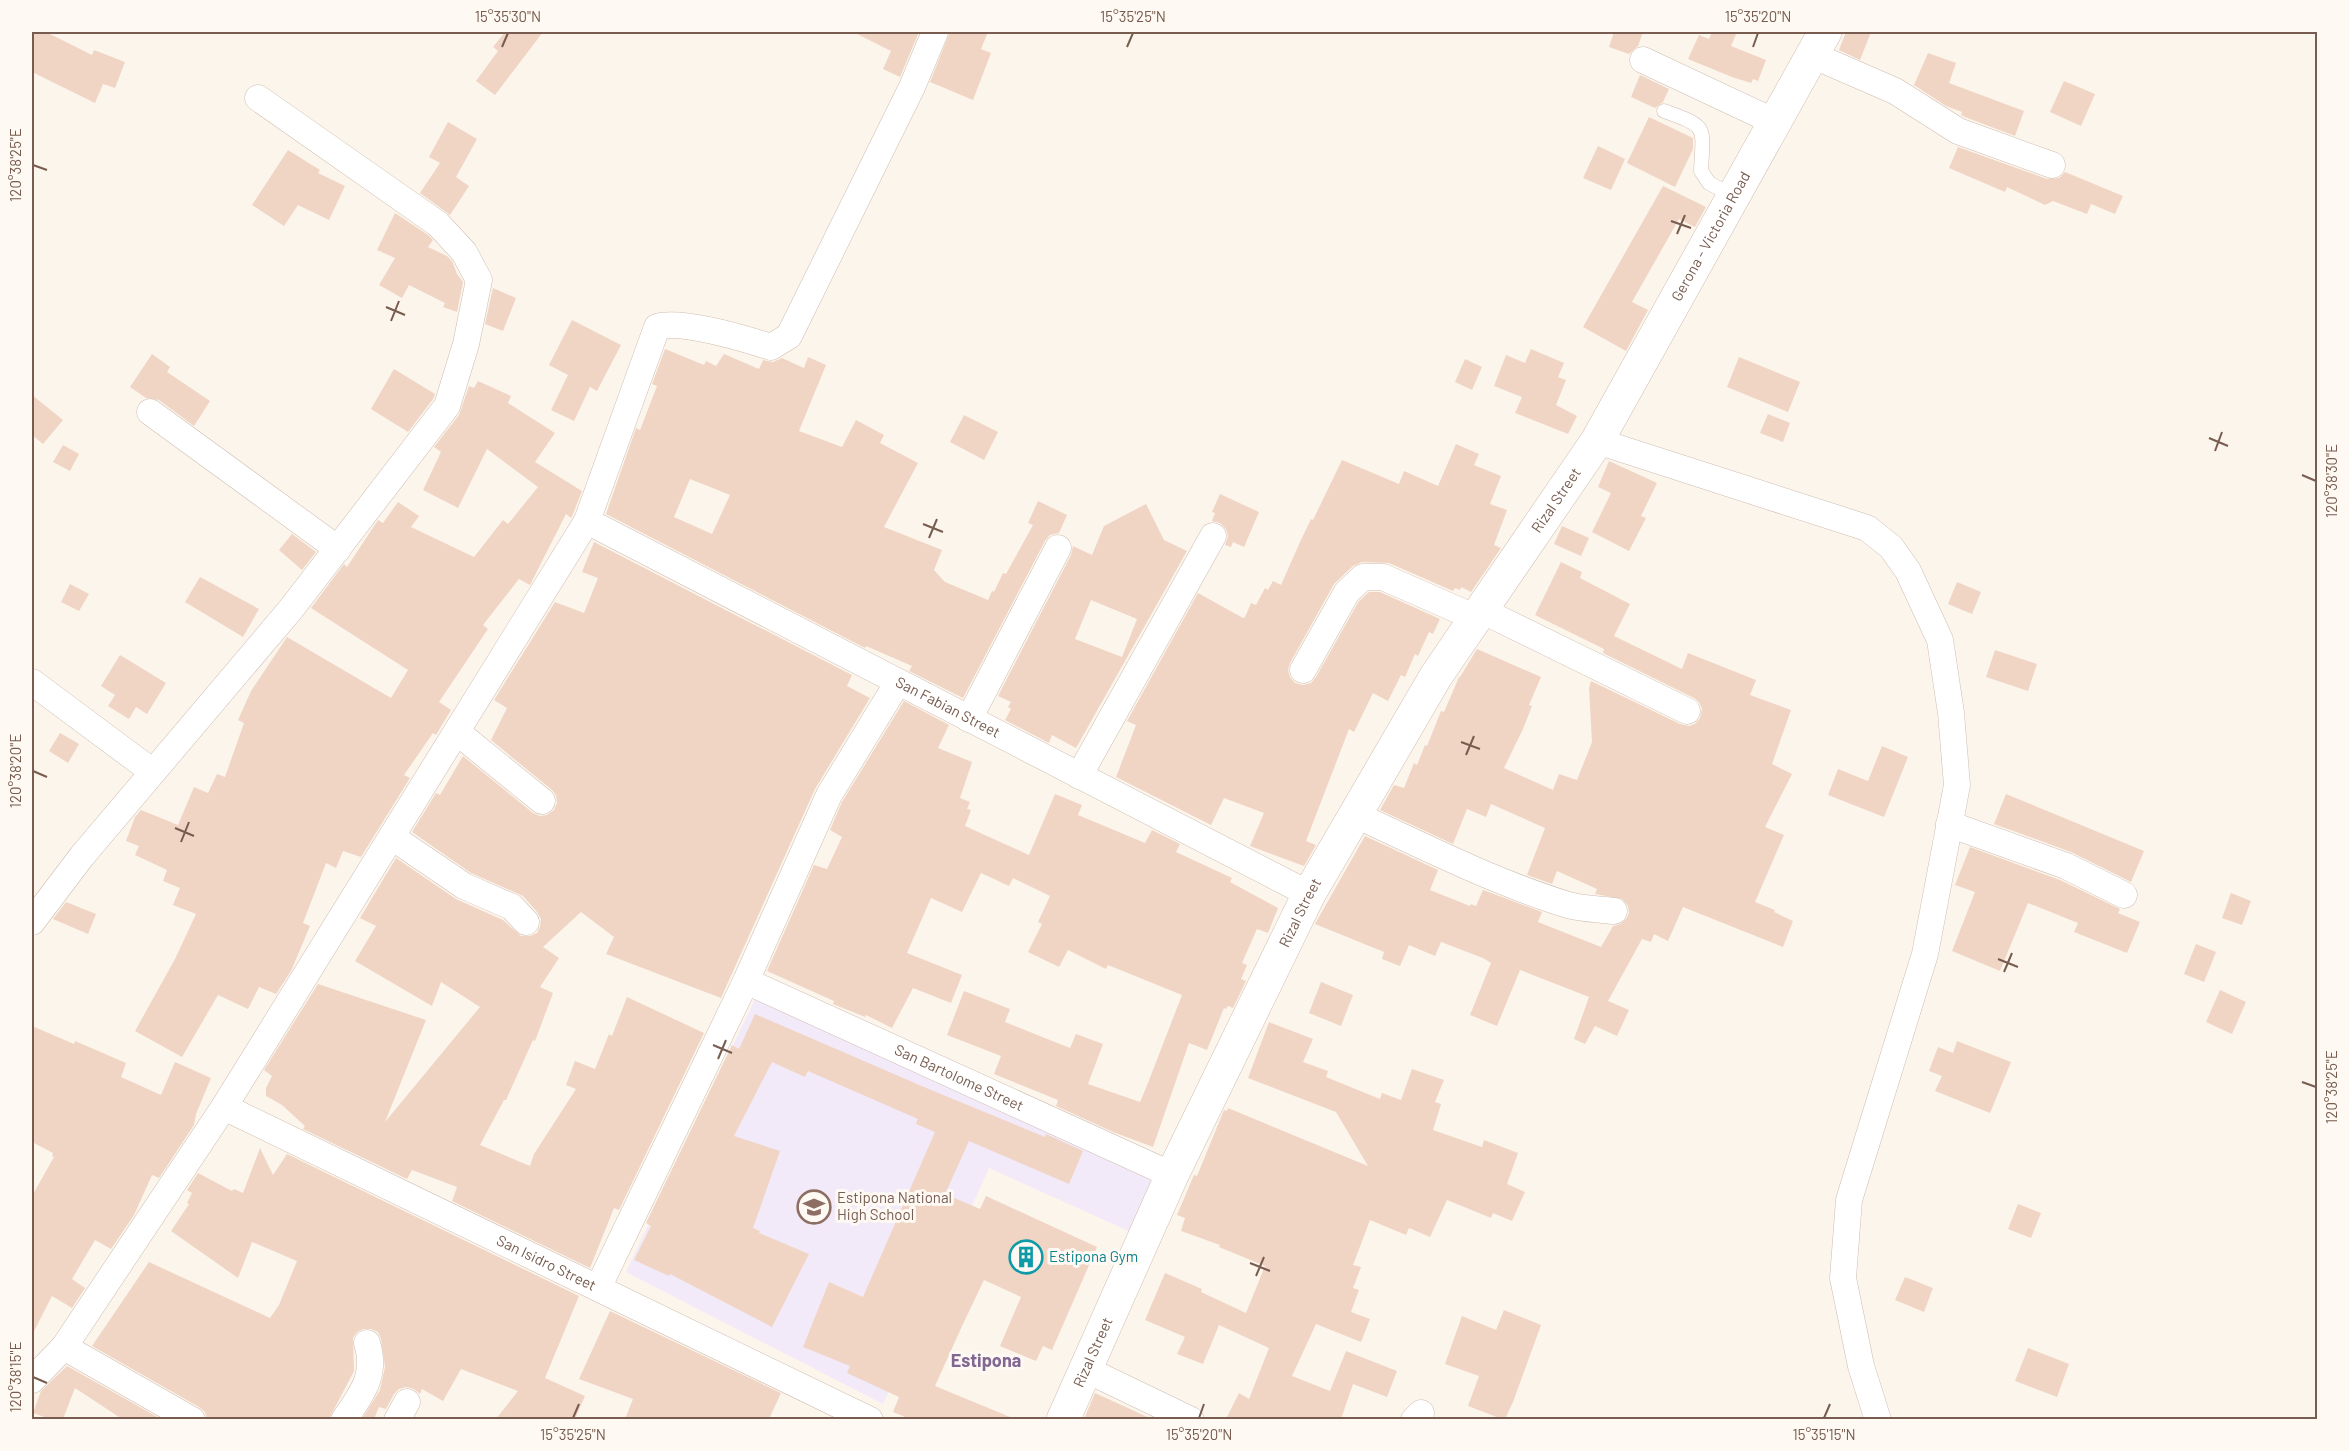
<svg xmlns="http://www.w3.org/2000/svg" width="2349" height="1451" viewBox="0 0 2349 1451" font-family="Barlow,sans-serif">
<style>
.education{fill:#f2e9f9}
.building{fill:#f0d5c5;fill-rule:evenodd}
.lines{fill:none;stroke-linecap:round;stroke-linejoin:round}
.lane-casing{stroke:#cebdb1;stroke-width:15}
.street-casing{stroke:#cebdb1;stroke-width:27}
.secondary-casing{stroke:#d1beb0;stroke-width:34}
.lane{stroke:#fff;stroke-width:14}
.street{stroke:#fff;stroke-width:26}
.secondary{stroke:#fff;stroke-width:33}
.ticks{fill:none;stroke:#775c4f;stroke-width:2}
.labels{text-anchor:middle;stroke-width:6;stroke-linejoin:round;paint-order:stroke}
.street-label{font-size:15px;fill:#775c4f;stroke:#fef9f3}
.education-label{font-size:15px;fill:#785e54;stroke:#fef9f3;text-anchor:start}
.culture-label{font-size:15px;fill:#0d838f;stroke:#fef9f3;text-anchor:start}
.quarter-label{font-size:18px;font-weight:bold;fill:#826792;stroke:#fef9f3}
.neatline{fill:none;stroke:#775c4f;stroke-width:2}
.ticks-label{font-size:15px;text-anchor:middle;fill:#775c4f}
</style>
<rect width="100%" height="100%" fill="#fcf5ec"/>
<!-- education -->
<polygon class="education" points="756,997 1155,1182 1131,1232 989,1168 883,1404 626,1272"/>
<!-- building -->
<g class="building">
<polygon points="32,32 46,32 92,55 94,50 125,62 115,88 103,84 95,103 32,72"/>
<polygon points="505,32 543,32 495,95 476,81 498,51 493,47"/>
<polygon points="853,32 919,32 900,77 883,69 891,51"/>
<polygon points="950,32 988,32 981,49 991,53 973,100 930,82"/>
<polygon points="1614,32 1643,32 1638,46 1629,54 1609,47"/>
<polygon points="1712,32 1737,32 1731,46 1766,60 1758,81 1753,79 1751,83 1732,77 1688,59 1699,35 1709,39"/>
<polygon points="1846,32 1871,32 1860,60 1839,50"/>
<polygon points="1928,53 1956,63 1949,83 2024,111 2015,136 1965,117 1961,115 1962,112 1946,106 1914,85"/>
<polygon points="1640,75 1669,89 1663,102 1655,108 1631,97"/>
<polygon points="2064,81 2095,94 2081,126 2050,112"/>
<polygon points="1649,117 1693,138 1693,149 1675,187 1627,163"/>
<polygon points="448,122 477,139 456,177 469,186 450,215 420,193 440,163 429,157"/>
<polygon points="1598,146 1625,159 1611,190 1583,178"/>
<polygon points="1958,147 2047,179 2059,178 2065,172 2123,196 2115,214 2091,204 2087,214 2053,201 2045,205 2007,187 2005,192 1949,168"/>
<polygon points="288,150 320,170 318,173 345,186 329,220 298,205 284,226 252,205"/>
<polygon points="1663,186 1706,207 1695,227 1679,219 1632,302 1648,310 1626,351 1583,327"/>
<polygon points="395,213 428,235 433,240 428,247 447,256 452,261 457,274 463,282 457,312 443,307 445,303 409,285 402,298 379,285 395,258 377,250"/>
<polygon points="493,288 516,298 503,331 485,324"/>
<polygon points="572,320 621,345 597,391 590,387 574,421 551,410 568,375 549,365"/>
<path d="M665,349L704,365L706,361L716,366L724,354L759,369L763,360L773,362L782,358L804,368L808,357L826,365L799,431L842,447L856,420L884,435L880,443L918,463L884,527L942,550L934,570L945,582L988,600L992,591L994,592L1003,573L1006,574L1033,525L1028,523L1038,501L1067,515L1059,533L1050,535L1045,541L963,698L909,671L912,666L866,646L865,648L606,514L636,428L640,430L657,386L652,384ZM690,479L730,495L712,534L674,517Z"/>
<polygon points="1531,349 1564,363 1558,377 1566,380 1556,405 1577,416 1568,434 1515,413 1522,397 1494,386 1506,355 1525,363"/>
<polygon points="152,354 170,367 167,372 210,401 194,426 159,400 146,398 130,387"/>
<polygon points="1739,357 1800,382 1788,412 1727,387"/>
<polygon points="1465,359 1482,367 1472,390 1455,382"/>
<polygon points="394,369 435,394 433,399 408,432 371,409"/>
<polygon points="478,381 511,396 508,403 555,433 535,462 582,491 573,514 571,518 566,514 530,585 519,579 483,625 488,629 439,702 451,710 436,735 433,733 404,775 410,778 361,857 343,851 336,868 326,863 303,923 310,926 291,971 276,994 259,987 248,1009 218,995 182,1057 135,1031 175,959 196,914 173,905 180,888 163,881 167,870 135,855 139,846 126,841 135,817 141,810 178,825 194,787 208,793 217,774 225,777 244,723 238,720 251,691 287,637 391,698 408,670 311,608 344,564 347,567 378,520 383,523 398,502 419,516 411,527 474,557 503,520 508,524 538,487 487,449 458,508 423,490 441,452 434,447 459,415 469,386 474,388"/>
<polygon points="32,395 63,420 43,444 32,435"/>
<polygon points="1768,414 1790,423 1783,442 1760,433"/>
<polygon points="964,415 998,432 984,460 950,442"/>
<polygon points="1456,444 1479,454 1474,465 1501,476 1490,504 1507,510 1494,545 1501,548 1471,592 1461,587 1460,590 1455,588 1453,591 1389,563 1362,562 1353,566 1334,584 1290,663 1288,670 1290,677 1295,683 1303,685 1311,683 1316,677 1359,601 1369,592 1380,592 1440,619 1433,634 1429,632 1418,656 1415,654 1405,677 1401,675 1388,701 1373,693 1354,732 1349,729 1306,841 1316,845 1304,866 1250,846 1264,813 1224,798 1211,825 1116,777 1136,725 1127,721 1198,593 1243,618 1245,617 1251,603 1256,605 1265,588 1268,590 1273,581 1281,585 1300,542 1311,519 1313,520 1342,460 1399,484 1404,471 1438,486"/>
<polygon points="63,445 79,454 70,471 53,462"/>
<polygon points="1609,461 1657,483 1641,516 1646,518 1629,551 1592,532 1611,493 1598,487"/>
<polygon points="1220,494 1259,512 1244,547 1233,542 1231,547 1225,545 1228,536 1226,529 1220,523 1212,521 1215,513 1212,512"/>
<path d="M1146,504L1164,540L1187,551L1076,748L1052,735L1049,743L1005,720L1011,709L1008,707L1011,702L998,696L1071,555L1073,546L1092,555L1104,526ZM1091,600L1137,619L1122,657L1075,639Z"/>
<polygon points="1562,526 1589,538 1581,556 1554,544"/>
<polygon points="292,534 316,552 302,570 279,550"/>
<polygon points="594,542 852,675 847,686 870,698 815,789 721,998 606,954 614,937 581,912 543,947 559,958 540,987 553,993 535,1041 533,1040 506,1100 504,1100 480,1145 530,1166 534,1154 576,1089 566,1085 575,1061 595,1069 609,1034 612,1036 627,997 704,1033 619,1210 614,1208 590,1268 452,1201 457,1187 412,1170 407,1179 303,1129 305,1126 282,1105 266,1096 266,1088 272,1076 264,1070 318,984 426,1020 385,1122 480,1007 441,982 432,1006 355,961 376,926 360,918 396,858 456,899 503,920 521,936 530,936 537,933 540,927 541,919 537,912 523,896 471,873 412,832 436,793 440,795 463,756 533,813 540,816 547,815 554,810 557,803 556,795 552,790 491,740 507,708 494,700 555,602 584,613 598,578 582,572"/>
<polygon points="1561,562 1582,572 1580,578 1630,604 1614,636 1682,669 1688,653 1756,680 1750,695 1791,710 1772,764 1792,774 1765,827 1784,835 1755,902 1775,910 1774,912 1793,921 1783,947 1683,907 1668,941 1654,934 1651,942 1642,939 1608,1001 1629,1010 1617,1036 1595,1026 1585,1044 1574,1039 1589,997 1520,970 1497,1026 1470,1015 1491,963 1483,958 1441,942 1435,956 1409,945 1400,966 1382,959 1384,952 1315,924 1365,836 1438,870 1430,890 1470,906 1471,904 1476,906 1483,890 1542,912 1538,922 1601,947 1613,926 1620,924 1626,919 1629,913 1628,906 1622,899 1595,894 1597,889 1557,871 1552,884 1527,875 1545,828 1491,804 1486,817 1467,809 1453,844 1380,810 1394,785 1404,788 1414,763 1417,765 1425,745 1427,746 1441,711 1444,712 1459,677 1460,677 1477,649 1541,677 1529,705 1532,706 1523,729 1504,768 1553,790 1559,774 1577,780 1592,742 1589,688 1591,681 1680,724 1689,726 1695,724 1700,718 1702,709 1699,702 1694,698 1603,653 1604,649 1535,615"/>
<polygon points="200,577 259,609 243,637 185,602"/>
<polygon points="1957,582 1981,592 1972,614 1948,604"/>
<polygon points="70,584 89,594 79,611 61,602"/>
<polygon points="1995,650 2037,664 2028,691 1986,677"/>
<polygon points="120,655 166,683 147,714 136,707 129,719 108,706 115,695 101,686"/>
<polygon points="904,701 949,725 938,748 972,762 960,798 970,802 967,809 971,810 965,826 1029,855 1055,794 1082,805 1078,815 1145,843 1152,830 1180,844 1176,852 1232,878 1230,882 1278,908 1268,933 1257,929 1242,963 1247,965 1241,979 1246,981 1233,1008 1228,1006 1226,1009 1224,1008 1207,1050 1189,1043 1153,1147 1113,1132 1056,1106 1058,1100 994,1074 1001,1056 947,1035 964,991 1010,1009 1005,1022 1070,1048 1076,1034 1103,1044 1088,1084 1140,1102 1146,1088 1182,995 1108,965 1106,969 1068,950 1059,967 1028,952 1042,924 1038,922 1050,896 1013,878 1009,886 981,873 962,912 931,898 907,953 962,975 951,1003 913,988 892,1028 866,1015 865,1017 838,1006 833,1004 834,1001 767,971 814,865 827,869 842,837 830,830 842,802"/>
<polygon points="60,733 79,744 68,763 49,751"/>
<polygon points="1882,746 1908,757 1884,817 1828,795 1838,769 1868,781"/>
<polygon points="2006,794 2144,851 2131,882 2071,852 1994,824"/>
<polygon points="1970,847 2060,880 2120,909 2118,913 2140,922 2127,953 2074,932 2078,923 2028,903 2000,971 1952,951 1975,892 1955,885"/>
<polygon points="2231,893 2251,901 2242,925 2222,918"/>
<polygon points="66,902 96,914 88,934 53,919"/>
<polygon points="2196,944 2216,952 2204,982 2184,974"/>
<polygon points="1321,982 1353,995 1341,1026 1309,1013"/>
<polygon points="2220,990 2246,1002 2232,1034 2206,1022"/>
<polygon points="755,1014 931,1090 1045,1137 1046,1134 1083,1151 1069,1184 969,1141 945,1194 980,1209 986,1196 1097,1247 1052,1350 1043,1346 1036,1361 1000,1346 1021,1297 984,1280 963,1324 935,1386 1015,1419 910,1419 893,1412 899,1397 847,1373 850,1366 803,1347 829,1282 863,1297 935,1132 916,1124 918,1119 808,1071 805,1077 772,1062 734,1136 780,1151 753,1228 760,1231 759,1233 809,1254 772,1327 670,1274 669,1276 634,1260 651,1226 646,1223 732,1045 739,1049"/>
<polygon points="1269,1022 1313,1039 1303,1062 1328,1071 1326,1077 1380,1099 1382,1093 1401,1100 1412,1069 1444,1080 1435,1102 1441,1104 1433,1130 1482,1147 1484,1140 1518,1153 1507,1184 1525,1192 1512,1221 1493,1213 1491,1218 1447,1200 1430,1237 1409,1228 1406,1235 1370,1220 1353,1265 1361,1267 1353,1288 1359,1290 1351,1312 1370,1319 1361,1342 1316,1324 1292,1376 1330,1391 1346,1351 1397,1371 1387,1397 1353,1384 1341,1419 1226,1419 1239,1393 1249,1399 1269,1348 1219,1325 1203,1364 1177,1354 1185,1337 1145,1320 1165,1273 1202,1289 1201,1292 1246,1313 1265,1266 1219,1247 1220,1245 1181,1231 1185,1218 1177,1215 1194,1175 1197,1176 1224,1110 1227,1111 1228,1108 1368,1166 1336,1112 1248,1078"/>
<polygon points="32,1026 74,1044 75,1041 126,1063 121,1077 161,1095 175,1062 211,1078 196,1114 194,1125 159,1178 152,1175 134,1215 111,1249 95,1240 72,1279 85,1288 72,1308 52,1296 32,1335 32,1196 54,1157 52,1156 53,1153 32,1142"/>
<polygon points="1957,1041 2011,1062 1990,1113 1935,1091 1942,1076 1929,1071 1938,1047 1953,1053"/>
<polygon points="260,1148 273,1175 287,1154 579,1296 545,1378 585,1396 575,1419 496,1419 518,1391 461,1369 443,1401 422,1389 420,1394 414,1389 406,1387 399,1389 394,1394 386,1409 379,1407 374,1419 362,1419 380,1390 385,1367 381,1339 378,1332 371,1329 363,1329 357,1332 353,1338 354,1371 329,1419 207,1419 205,1412 199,1407 92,1346 149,1262 270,1318 279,1305 297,1261 252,1242 238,1278 171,1231 189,1204 187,1203 192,1193 187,1190 198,1173 232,1191 234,1189 243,1193"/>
<polygon points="2018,1204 2041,1213 2031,1238 2008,1229"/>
<polygon points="1905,1277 1933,1288 1924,1312 1895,1300"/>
<polygon points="1504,1310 1541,1325 1513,1402 1505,1419 1502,1419 1468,1406 1479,1376 1445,1364 1462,1316 1496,1330"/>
<polygon points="610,1311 781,1393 769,1419 625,1419 633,1399 579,1379"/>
<polygon points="2028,1348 2069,1364 2057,1397 2015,1381"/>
<polygon points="67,1366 161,1419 122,1419 75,1388 63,1419 50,1419 33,1413 41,1391"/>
<polygon points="1095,1393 1152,1419 1084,1419"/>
</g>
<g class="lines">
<!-- lane casing -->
<g class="lane-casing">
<path id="lane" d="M1664,111C1709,127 1703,126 1701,171L1709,183L1733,196"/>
</g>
<!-- street casing -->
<g class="street-casing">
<g id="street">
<polyline points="1812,55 1895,91 1958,131 2052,165"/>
<polyline points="1643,60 1775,122"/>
<polyline points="150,412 338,549"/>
<polyline points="1597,441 1867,528 1891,547 1908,571 1940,640 1951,713 1957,785 1925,954 1849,1200 1843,1278 1861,1366 1878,1420"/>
<path id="s1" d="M587,521L1309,894"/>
<polyline points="1481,610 1687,711"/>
<polyline points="1303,670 1347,592 1363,577 1383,577 1476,618"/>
<polyline points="32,682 153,772"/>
<polyline points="969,719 1058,548"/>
<polyline points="457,732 542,801"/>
<polyline points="1079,776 1213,536"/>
<path d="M1356,815C1425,847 1494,882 1568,905C1582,909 1599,909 1614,911"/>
<polyline points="1949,824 2066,866 2124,895"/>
<polyline points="392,837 464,886 512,907 526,922"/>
<polyline points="32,922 82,856 291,609 447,406 466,344 479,280 464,252 438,224 258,98"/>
<path id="s2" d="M746,981L1172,1175"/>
<path id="s3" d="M224,1107L870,1420"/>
<polyline points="598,1288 746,981 829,795 898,682"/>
<polyline points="64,1347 192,1420"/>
<polyline points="1085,1369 1191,1420"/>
<path d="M32,1380L64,1347L224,1107L587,521L657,327C681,319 746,339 771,347L789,336L912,87L935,32"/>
<path d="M344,1420C362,1393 377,1376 367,1343"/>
<polyline points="397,1420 407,1402"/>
<polyline points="1414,1420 1421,1413"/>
</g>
</g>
<!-- secondary casing -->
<g class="secondary-casing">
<g id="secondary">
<path id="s4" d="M1063,1420L1172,1175L1309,894L1436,676L1597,441L1825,32"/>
</g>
</g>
<!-- lane -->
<use href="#lane" class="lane"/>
<!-- street -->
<use href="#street" class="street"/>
<!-- secondary -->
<use href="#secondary" class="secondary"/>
</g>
<!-- ticks -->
<path class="ticks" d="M502,47L508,33M1127,47L1133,33M1753,47L1758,33M33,165L47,170M1671,221L1691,228M1677,234L1685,215M386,307L405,315M391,321L399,301M2209,438L2228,446M2215,451L2222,432M2302,475L2316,481M923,524L943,532M929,538L937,519M1461,742L1480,749M1466,755L1474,736M33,771L47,777M175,828L194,836M181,842L189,822M1998,959L2018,967M2004,972L2012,953M713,1045L732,1053M718,1059L726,1040M2302,1082L2316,1087M1250,1263L1270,1271M1256,1276L1264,1257M33,1377L47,1383M573,1418L579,1404M1199,1418L1204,1404M1824,1418L1830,1404"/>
<!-- icons -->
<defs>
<g id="school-ring" transform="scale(1.725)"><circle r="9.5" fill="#fef9f3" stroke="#8d6e63" stroke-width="1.5"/><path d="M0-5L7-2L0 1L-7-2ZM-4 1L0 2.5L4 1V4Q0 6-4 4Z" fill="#8d6e63"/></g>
<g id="building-ring" transform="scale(1.725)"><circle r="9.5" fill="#fef9f3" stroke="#0f9aa8" stroke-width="1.5"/><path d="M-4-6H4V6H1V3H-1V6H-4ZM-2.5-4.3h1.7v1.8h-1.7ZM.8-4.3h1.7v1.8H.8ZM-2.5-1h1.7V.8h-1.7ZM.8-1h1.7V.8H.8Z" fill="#0f9aa8"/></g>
</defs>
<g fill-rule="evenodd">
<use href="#school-ring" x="814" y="1207"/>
<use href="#building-ring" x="1026" y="1257"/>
</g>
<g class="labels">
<!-- street labels -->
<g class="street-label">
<text dy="5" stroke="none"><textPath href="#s4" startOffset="1352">Gerona - Victoria Road</textPath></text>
<text dy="5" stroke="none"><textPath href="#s4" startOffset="1046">Rizal Street</textPath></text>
<text dy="5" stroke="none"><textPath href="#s1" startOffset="406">San Fabian Street</textPath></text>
<text dy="5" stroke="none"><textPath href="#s4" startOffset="560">Rizal Street</textPath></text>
<text dy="5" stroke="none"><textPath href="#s2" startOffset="234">San Bartolome Street</textPath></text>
<text dy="5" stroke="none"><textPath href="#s3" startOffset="358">San Isidro Street</textPath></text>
<text dy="5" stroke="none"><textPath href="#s4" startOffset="74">Rizal Street</textPath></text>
</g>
<!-- education labels -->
<g class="education-label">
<text x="837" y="1203">Estipona National<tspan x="837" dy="17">High School</tspan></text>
</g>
<!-- culture labels -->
<g class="culture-label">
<text x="1049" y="1262">Estipona Gym</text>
</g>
<!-- quarter labels -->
<g class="quarter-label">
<text x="986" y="1367">Estipona</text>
</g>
</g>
<!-- border -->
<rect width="2349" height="1451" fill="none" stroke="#fef9f3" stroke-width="66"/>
<rect x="33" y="33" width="2283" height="1385" class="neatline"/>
<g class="ticks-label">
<text x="508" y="22">15°35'30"N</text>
<text x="1133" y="22">15°35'25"N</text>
<text x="1758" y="22">15°35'20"N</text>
<text transform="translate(16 165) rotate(-90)" y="5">120°38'25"E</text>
<text transform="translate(2332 481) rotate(-90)" y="5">120°38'30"E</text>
<text transform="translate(16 771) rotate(-90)" y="5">120°38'20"E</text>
<text transform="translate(2332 1087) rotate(-90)" y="5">120°38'25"E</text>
<text transform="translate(16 1377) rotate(-90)" y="5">120°38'15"E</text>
<text x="573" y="1440">15°35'25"N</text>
<text x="1199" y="1440">15°35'20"N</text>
<text x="1824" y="1440">15°35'15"N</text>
</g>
</svg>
